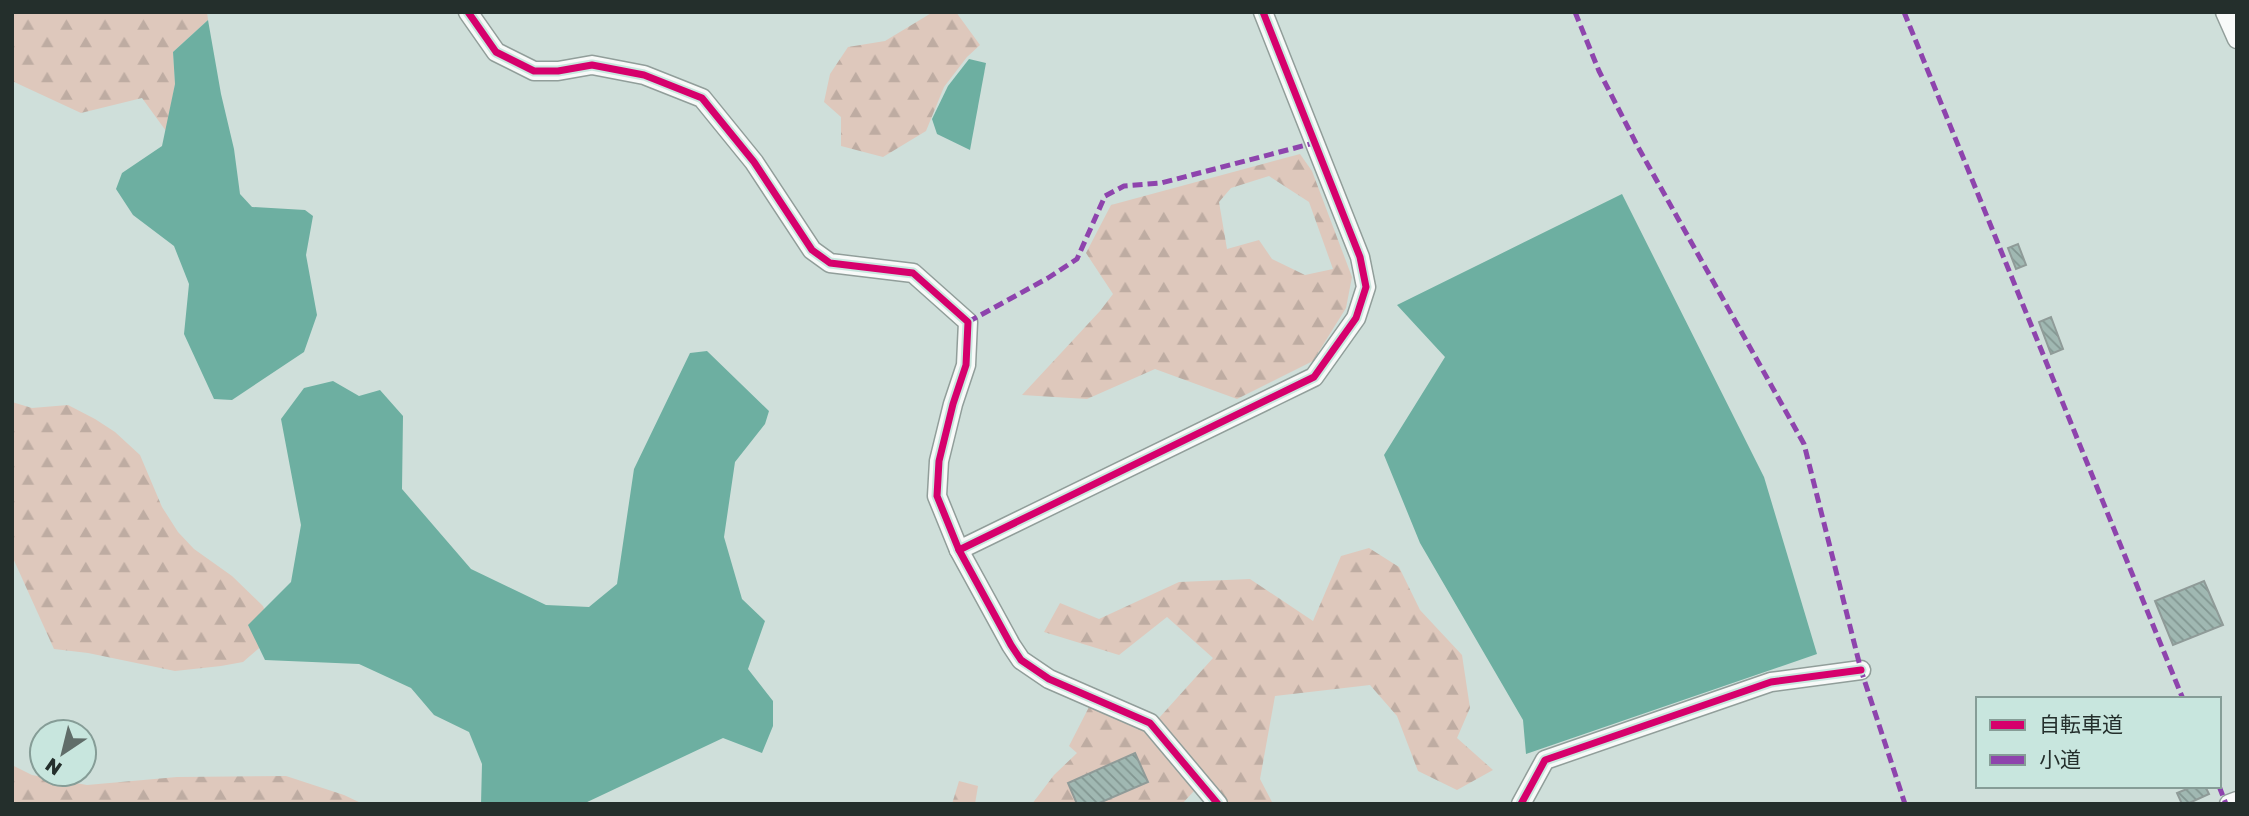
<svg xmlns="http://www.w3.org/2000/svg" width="2249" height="816" viewBox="0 0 2249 816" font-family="'Golos Text','Noto Sans JP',sans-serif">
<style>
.forest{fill:url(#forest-firs);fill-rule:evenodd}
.water{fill:#6dafa1}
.building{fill:url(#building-back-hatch);stroke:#8f9b98;stroke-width:2}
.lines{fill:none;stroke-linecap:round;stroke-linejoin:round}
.street-casing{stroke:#919e9a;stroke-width:21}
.street{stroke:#f8faf9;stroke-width:18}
.quiet{stroke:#8e44ad;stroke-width:5;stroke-dasharray:10 5;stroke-linecap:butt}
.cycleway-casing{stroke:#c8e6de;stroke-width:11}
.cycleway{stroke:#d6006c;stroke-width:7}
</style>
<defs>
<pattern id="forest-firs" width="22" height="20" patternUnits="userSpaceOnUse" patternTransform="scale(1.75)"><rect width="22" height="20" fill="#dec8bc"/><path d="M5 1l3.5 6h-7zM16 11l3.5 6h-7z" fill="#beaca2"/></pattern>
<pattern id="building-back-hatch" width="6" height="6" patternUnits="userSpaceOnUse" patternTransform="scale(1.75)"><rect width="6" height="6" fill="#a0b8b2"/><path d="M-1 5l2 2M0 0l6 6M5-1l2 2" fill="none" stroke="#829691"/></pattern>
</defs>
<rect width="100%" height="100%" fill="#cfdfda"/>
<!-- forest -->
<g class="forest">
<polygon points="12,12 207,12 208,20 173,52 175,84 166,131 142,98 81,113 12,81"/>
<polygon points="933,12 956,12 980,45 967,57 944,87 926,131 883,157 841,146 841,117 824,102 830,74 848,47 885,41"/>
<path d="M1300,154L1312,171L1352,277L1346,308L1313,361L1237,399L1155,369L1087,399L1022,395L1100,311L1113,294L1086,253L1111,205ZM1269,176L1309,202L1333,269L1305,275L1272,259L1259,240L1227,249L1219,202L1231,188Z"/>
<polygon points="12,402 32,408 68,405 95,419 115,432 140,455 162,507 178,532 194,549 232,576 263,606 270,625 266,642 243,662 221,666 175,671 88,653 54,649 12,556"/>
<polygon points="1369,548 1399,567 1420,610 1462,655 1470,708 1457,738 1493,770 1457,790 1418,771 1397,716 1370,685 1275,696 1260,779 1273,804 1224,804 1206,778 1182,804 1032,804 1054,775 1077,753 1069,746 1089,707 1159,718 1213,658 1167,617 1119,655 1044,632 1060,603 1099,619 1179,582 1250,579 1313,621 1341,556"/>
<polygon points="12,765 32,775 87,785 177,777 286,776 344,795 363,804 12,804"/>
<polygon points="959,781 978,786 975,804 952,804"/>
</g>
<!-- water -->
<g class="water">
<polygon points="208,20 221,94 234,149 240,194 252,207 305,210 313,216 306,255 317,315 304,352 232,400 214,399 184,334 189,284 174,246 133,215 116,189 122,173 162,146 175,84 173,52"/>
<polygon points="969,59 986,63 970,150 937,134 932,119 948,86"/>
<polygon points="1622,194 1764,477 1817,654 1526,754 1523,720 1420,543 1384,455 1445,357 1397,305"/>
<polygon points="707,351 769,411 765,424 735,462 724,537 742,599 765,621 748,669 773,701 773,726 762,753 723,738 583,804 481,804 482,764 469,732 434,715 411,688 359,664 265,660 248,625 291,582 301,525 281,419 304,388 333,381 359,396 380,390 403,416 402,489 471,569 546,605 589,607 617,584 634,469 690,353"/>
</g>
<!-- building -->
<g class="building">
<polygon points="2018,244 2026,265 2016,269 2008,248"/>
<polygon points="2051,317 2063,349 2051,354 2039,322"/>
<polygon points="2204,581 2223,625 2173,645 2155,601"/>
<polygon points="1135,753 1148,782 1097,804 1077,804 1068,783"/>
<polygon points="2194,786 2205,786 2209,794 2187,804 2182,804 2177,793"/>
</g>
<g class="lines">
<!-- street casing -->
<g class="street-casing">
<g id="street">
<polyline points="468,12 496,52 534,71 558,71 592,65 644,75 702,98 754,162 812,250 830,263 913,273 968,322 966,365 953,404 939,461 937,496 959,550 1011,645 1021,660 1049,679 1150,723 1218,804"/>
<polyline points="2225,12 2237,39"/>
<polyline points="959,550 1314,377 1356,318 1366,287 1360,257 1263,12"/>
<polyline points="1521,804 1545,760 1771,682 1861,670"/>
<polyline points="2229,804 2237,801"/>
</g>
</g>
<!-- street -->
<use href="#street" class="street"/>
<!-- quiet -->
<g class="quiet">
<polyline points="1575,12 1599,71 1638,147 1804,444 1861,670 1905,804"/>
<polyline points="1904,12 2183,699"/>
<polyline points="968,322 1048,278 1077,259 1105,196 1124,186 1161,183 1314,143"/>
<polyline points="2219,786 2226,804"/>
</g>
<!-- cycleway casing -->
<g class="cycleway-casing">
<g id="cycleway">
<polyline points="468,12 496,52 534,71 558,71 592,65 644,75 702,98 754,162 812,250 830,263 913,273 968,322 966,365 953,404 939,461 937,496 959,550 1011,645 1021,660 1049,679 1150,723 1218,804"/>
<polyline points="959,550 1314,377 1356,318 1366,287 1360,257 1263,12"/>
<polyline points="1521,804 1545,760 1771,682 1861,670"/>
</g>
</g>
<!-- cycleway -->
<use href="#cycleway" class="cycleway"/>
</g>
<!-- border -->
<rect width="2249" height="816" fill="none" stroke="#242f2c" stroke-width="28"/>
<!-- legend -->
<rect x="1976" y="697" width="245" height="91" fill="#c8e6de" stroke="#869d97" stroke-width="2"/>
<rect x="1990" y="720" width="35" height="10" fill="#d6006c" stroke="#869d97" stroke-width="2"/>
<text x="2039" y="732" font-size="21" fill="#242f2c">自転車道</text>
<rect x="1990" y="755" width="35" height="10" fill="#8e44ad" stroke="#869d97" stroke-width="2"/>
<text x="2039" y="767" font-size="21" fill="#242f2c">小道</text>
<!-- north arrow -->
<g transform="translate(63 753) rotate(215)"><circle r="33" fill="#c8e6de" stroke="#869d97" stroke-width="2"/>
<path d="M0-5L12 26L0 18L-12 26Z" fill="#606d69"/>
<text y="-10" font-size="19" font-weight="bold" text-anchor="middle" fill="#242f2c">N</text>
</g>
</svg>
